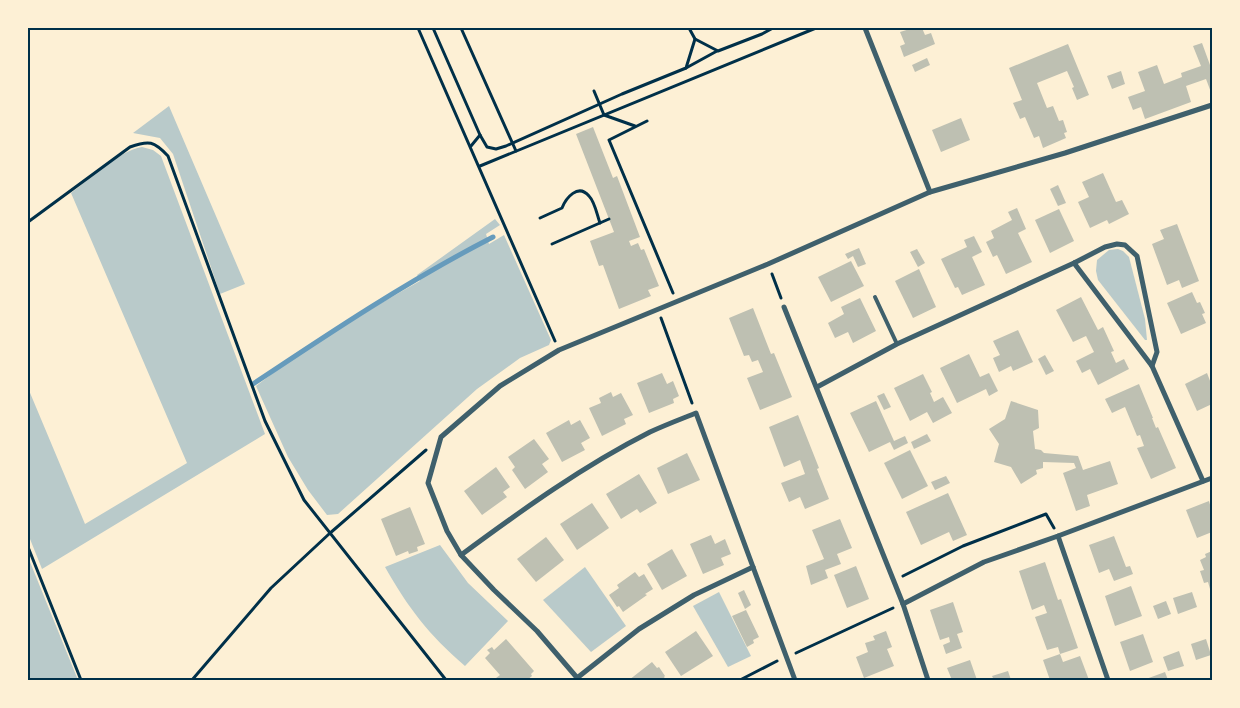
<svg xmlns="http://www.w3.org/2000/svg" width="1240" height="708" viewBox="0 0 1240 708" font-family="Cabin,sans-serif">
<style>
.green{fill:#b9caca}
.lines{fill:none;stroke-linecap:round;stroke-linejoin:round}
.stream{stroke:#669bbc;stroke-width:5}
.building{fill:#bec0b2}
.path{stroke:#003049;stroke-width:3}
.service{stroke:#3f606c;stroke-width:4}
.minor{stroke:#3f606c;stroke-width:5}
.neatline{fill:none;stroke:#003049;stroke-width:2}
</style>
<rect width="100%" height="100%" fill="#fdf0d5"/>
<!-- green -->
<g class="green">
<polygon points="169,106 245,284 220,294 173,154 160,138 133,133"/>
<path d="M142,147L153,150L161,156L265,434L42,569L28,534V388L85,524L187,463L71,193C91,178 118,151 142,147Z"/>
<path d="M495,219L500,225L486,234L489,244L504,235L551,340L549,345L520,358L477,389L338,514L327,515L308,490L288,457L256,386C308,346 363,313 420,281L417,275Z"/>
<polygon points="1118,249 1123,251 1129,257 1145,319 1147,340 1145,340 1098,280 1096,271 1097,260 1109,250"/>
<path d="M440,545L468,583L508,621L465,666C428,634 409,609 385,567Z"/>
<polygon points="28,555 28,557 78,680 28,680"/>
<polygon points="585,567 626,626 591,652 543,600"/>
<polygon points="719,592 751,656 728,667 693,606"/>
</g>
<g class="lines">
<!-- stream -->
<path class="stream" d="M253,384C331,332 409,280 493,237"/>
</g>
<!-- building -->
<g class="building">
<polygon points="913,28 922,28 925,35 931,33 935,44 904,57 900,46 905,44 900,32"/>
<polygon points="1202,43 1210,65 1212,64 1212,95 1206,79 1186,86 1191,102 1145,119 1141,107 1133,110 1128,97 1145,91 1138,72 1157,65 1164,84 1182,77 1181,73 1201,66 1193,46"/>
<polygon points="1068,44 1089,95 1077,100 1072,88 1074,87 1067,71 1037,83 1047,108 1053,106 1059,121 1063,120 1067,132 1064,133 1066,138 1043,148 1039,136 1034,138 1025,117 1020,119 1013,103 1022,100 1009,68"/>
<polygon points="927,58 930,65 915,72 912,65"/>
<polygon points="1121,71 1125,84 1112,89 1107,76"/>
<polygon points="961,118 970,140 941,152 932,130"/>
<polygon points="593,127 613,178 617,176 640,237 629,241 631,246 638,243 641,250 644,249 659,286 648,290 651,296 619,309 603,265 599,266 590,241 614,232 576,134"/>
<polygon points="1103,173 1116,202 1122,200 1129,214 1109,224 1107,220 1090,228 1078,202 1089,197 1082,182"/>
<polygon points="1058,185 1066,203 1058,206 1050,189"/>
<polygon points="1017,208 1026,229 1018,233 1032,262 1006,274 997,255 993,257 986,242 994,238 991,231 1012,220 1008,212"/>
<polygon points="1059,209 1074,241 1050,253 1035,220"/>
<polygon points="1177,224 1199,281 1182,288 1179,280 1167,285 1152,244 1164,239 1160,230"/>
<polygon points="974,236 982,252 972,257 985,285 962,295 958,287 955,288 941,259 967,247 964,240"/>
<polygon points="859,248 866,264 858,267 853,256 848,259 845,254"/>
<polygon points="917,249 925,263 918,267 910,252"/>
<polygon points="851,261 864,286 831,302 818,277"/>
<polygon points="919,269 936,307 913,318 895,281"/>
<polygon points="1192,292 1197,303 1200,302 1205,313 1202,314 1206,323 1181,334 1167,303"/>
<polygon points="1081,297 1098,330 1103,327 1114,351 1111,352 1116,363 1124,359 1129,369 1098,385 1090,369 1082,373 1076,361 1094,352 1086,336 1073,342 1056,310"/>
<polygon points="860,298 876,331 853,343 848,332 835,338 828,323 844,314 841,307"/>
<polygon points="753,308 771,354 774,353 792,397 760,410 747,378 763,372 758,360 752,362 749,355 744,356 729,318"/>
<polygon points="1018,330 1033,362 1013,371 1011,366 999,372 993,358 1000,355 993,341"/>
<polygon points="969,354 980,377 989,373 998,391 989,396 986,389 957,403 940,368"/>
<polygon points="1045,355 1054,371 1046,375 1038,359"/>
<polygon points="662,373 667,384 673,381 679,396 673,399 674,403 649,413 637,383"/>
<polygon points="1207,373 1212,386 1212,404 1197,411 1185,384"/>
<polygon points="923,374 932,392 930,393 934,402 943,397 952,413 933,423 927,412 910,421 894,388"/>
<polygon points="1139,384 1153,418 1152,418 1156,428 1158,427 1176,468 1151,479 1137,448 1144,446 1140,435 1137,436 1125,407 1112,413 1105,399"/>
<polygon points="611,392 613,397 621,393 633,415 624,419 626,424 602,436 589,408 601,403 599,398"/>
<polygon points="884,393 891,407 884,410 877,396"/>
<polygon points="876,401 894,441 905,436 908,443 894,450 890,442 869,452 850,413"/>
<polygon points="1011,401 1038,410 1039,428 1033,431 1035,449 1041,450 1044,453 1078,456 1083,470 1110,461 1118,484 1087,495 1090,506 1076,511 1063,473 1076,468 1074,463 1043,462 1043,468 1036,470 1037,474 1021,484 1011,467 994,462 999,444 989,429 1005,419"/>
<polygon points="798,415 819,468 817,469 829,499 805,509 800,497 789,502 781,483 805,474 800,460 784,467 769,427"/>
<polygon points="569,420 571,425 580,420 590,438 581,443 585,450 562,462 546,433"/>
<polygon points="927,434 931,441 914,449 911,442"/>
<polygon points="534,439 549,459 542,464 548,472 525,489 512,470 515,467 508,457"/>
<polygon points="910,450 928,486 902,499 884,463"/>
<polygon points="687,453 700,480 668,494 657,468"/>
<polygon points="496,467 510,487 503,492 507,497 482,515 464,491"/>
<polygon points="639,474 657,503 640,513 637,509 621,519 606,494"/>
<polygon points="946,476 950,483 935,490 931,482"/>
<polygon points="948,493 967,535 953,541 949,532 921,545 906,512"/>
<polygon points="1209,501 1212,512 1212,532 1197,538 1186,510"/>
<polygon points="592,503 609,528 577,550 560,524"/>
<polygon points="410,507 425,544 417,547 418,551 409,554 408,551 396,556 381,519"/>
<polygon points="840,519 852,548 837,554 841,564 825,570 828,578 811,585 806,566 824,559 812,530"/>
<polygon points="711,535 715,544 725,539 731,554 721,558 724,565 703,574 690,544"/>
<polygon points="1114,536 1126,567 1130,566 1133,574 1114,581 1109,569 1099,573 1089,545"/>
<polygon points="546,537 564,560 536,582 517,559"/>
<polygon points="672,549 687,576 662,590 647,564"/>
<polygon points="1212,551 1212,596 1208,582 1204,583 1200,571 1204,570 1200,560 1206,557 1205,554"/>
<polygon points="1045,562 1058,600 1061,599 1078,648 1060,654 1058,647 1047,650 1035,617 1047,613 1044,605 1032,610 1019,571"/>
<polygon points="856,566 869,599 847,608 834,575"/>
<polygon points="635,572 639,577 644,574 653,589 645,594 647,595 623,612 619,606 617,607 609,595 619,588 617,585"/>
<polygon points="1131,586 1142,616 1115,626 1105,596"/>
<polygon points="744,590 751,605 745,609 738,593"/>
<polygon points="1192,592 1197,607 1178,614 1173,598"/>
<polygon points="1166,601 1171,614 1158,619 1153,606"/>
<polygon points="953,602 963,632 957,634 962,648 946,654 943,645 950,642 949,637 940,640 930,610"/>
<polygon points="746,610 759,637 753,640 754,643 747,647 732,616"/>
<polygon points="696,631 713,656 681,676 665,652"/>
<polygon points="886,631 892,647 887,649 894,666 864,678 856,657 868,652 865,643 875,640 873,636"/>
<polygon points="1143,634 1153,662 1130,671 1120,642"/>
<polygon points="506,639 534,671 531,674 532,676 527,680 498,680 496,678 500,675 485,658 490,653 487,650 492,647 494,650"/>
<polygon points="1206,639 1211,655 1196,660 1191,644"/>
<polygon points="1179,651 1184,666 1168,671 1163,657"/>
<polygon points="1060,654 1063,662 1080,656 1089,680 1050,680 1043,660"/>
<polygon points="970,660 977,680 952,680 947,668"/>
<polygon points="652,662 657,668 659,667 665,676 664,677 666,680 629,680"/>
<polygon points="1008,671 1011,680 994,680 992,676"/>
<polygon points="1165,672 1168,680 1146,680 1146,679"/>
</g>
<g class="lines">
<!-- path -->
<g class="path">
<polyline points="418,28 555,341"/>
<polyline points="433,28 480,135 487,147 496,149 506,146 622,94 686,68 695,39 689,28"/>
<polyline points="461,28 516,151"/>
<polyline points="695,39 718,51 762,34 773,28"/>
<polyline points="686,68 717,51"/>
<polyline points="594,91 604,115 635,126"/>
<polyline points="647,121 609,140 673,293"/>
<polyline points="471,146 480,135"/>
<polyline points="480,166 816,28"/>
<path d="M540,218L562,208C566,198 578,183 589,196C595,202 597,215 600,223"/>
<path d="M28,222L130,147C149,140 154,141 168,156L265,421L304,500L446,680"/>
<polyline points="552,244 609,219"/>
<polyline points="772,274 781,298"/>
<polyline points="661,318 692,403"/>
<polyline points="28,547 81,680"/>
<polyline points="903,576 963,546 1046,514 1054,528"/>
<polyline points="796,653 893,608"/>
<polyline points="192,680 271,588 329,534 426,450"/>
<polyline points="740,680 777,661"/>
</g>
<!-- service -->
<polyline class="service" points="875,297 897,344"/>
<!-- minor -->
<g class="minor">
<polyline points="865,28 930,192"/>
<polyline points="1074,263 1152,366 1203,481"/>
<polyline points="784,307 903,604 928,680"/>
<polyline points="817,387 897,344 1074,263 1105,247 1117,244 1125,245 1137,256 1157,352 1152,366"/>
<polyline points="1058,536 1108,680"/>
<path d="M461,555C522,510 583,466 650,432C665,425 681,419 696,413L753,567"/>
<polyline points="903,604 984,562 1058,536 1212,478"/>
<polyline points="577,678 639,629 694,595 753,567 795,680"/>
<polyline points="579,680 537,631 494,590 461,555 447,531 428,483 441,437 500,386 559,350 768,264 930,192 1065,153 1212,105"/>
</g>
</g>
<!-- border -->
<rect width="1240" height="708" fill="none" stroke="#fdf0d5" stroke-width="58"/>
<rect x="29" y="29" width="1182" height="650" class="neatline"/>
</svg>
